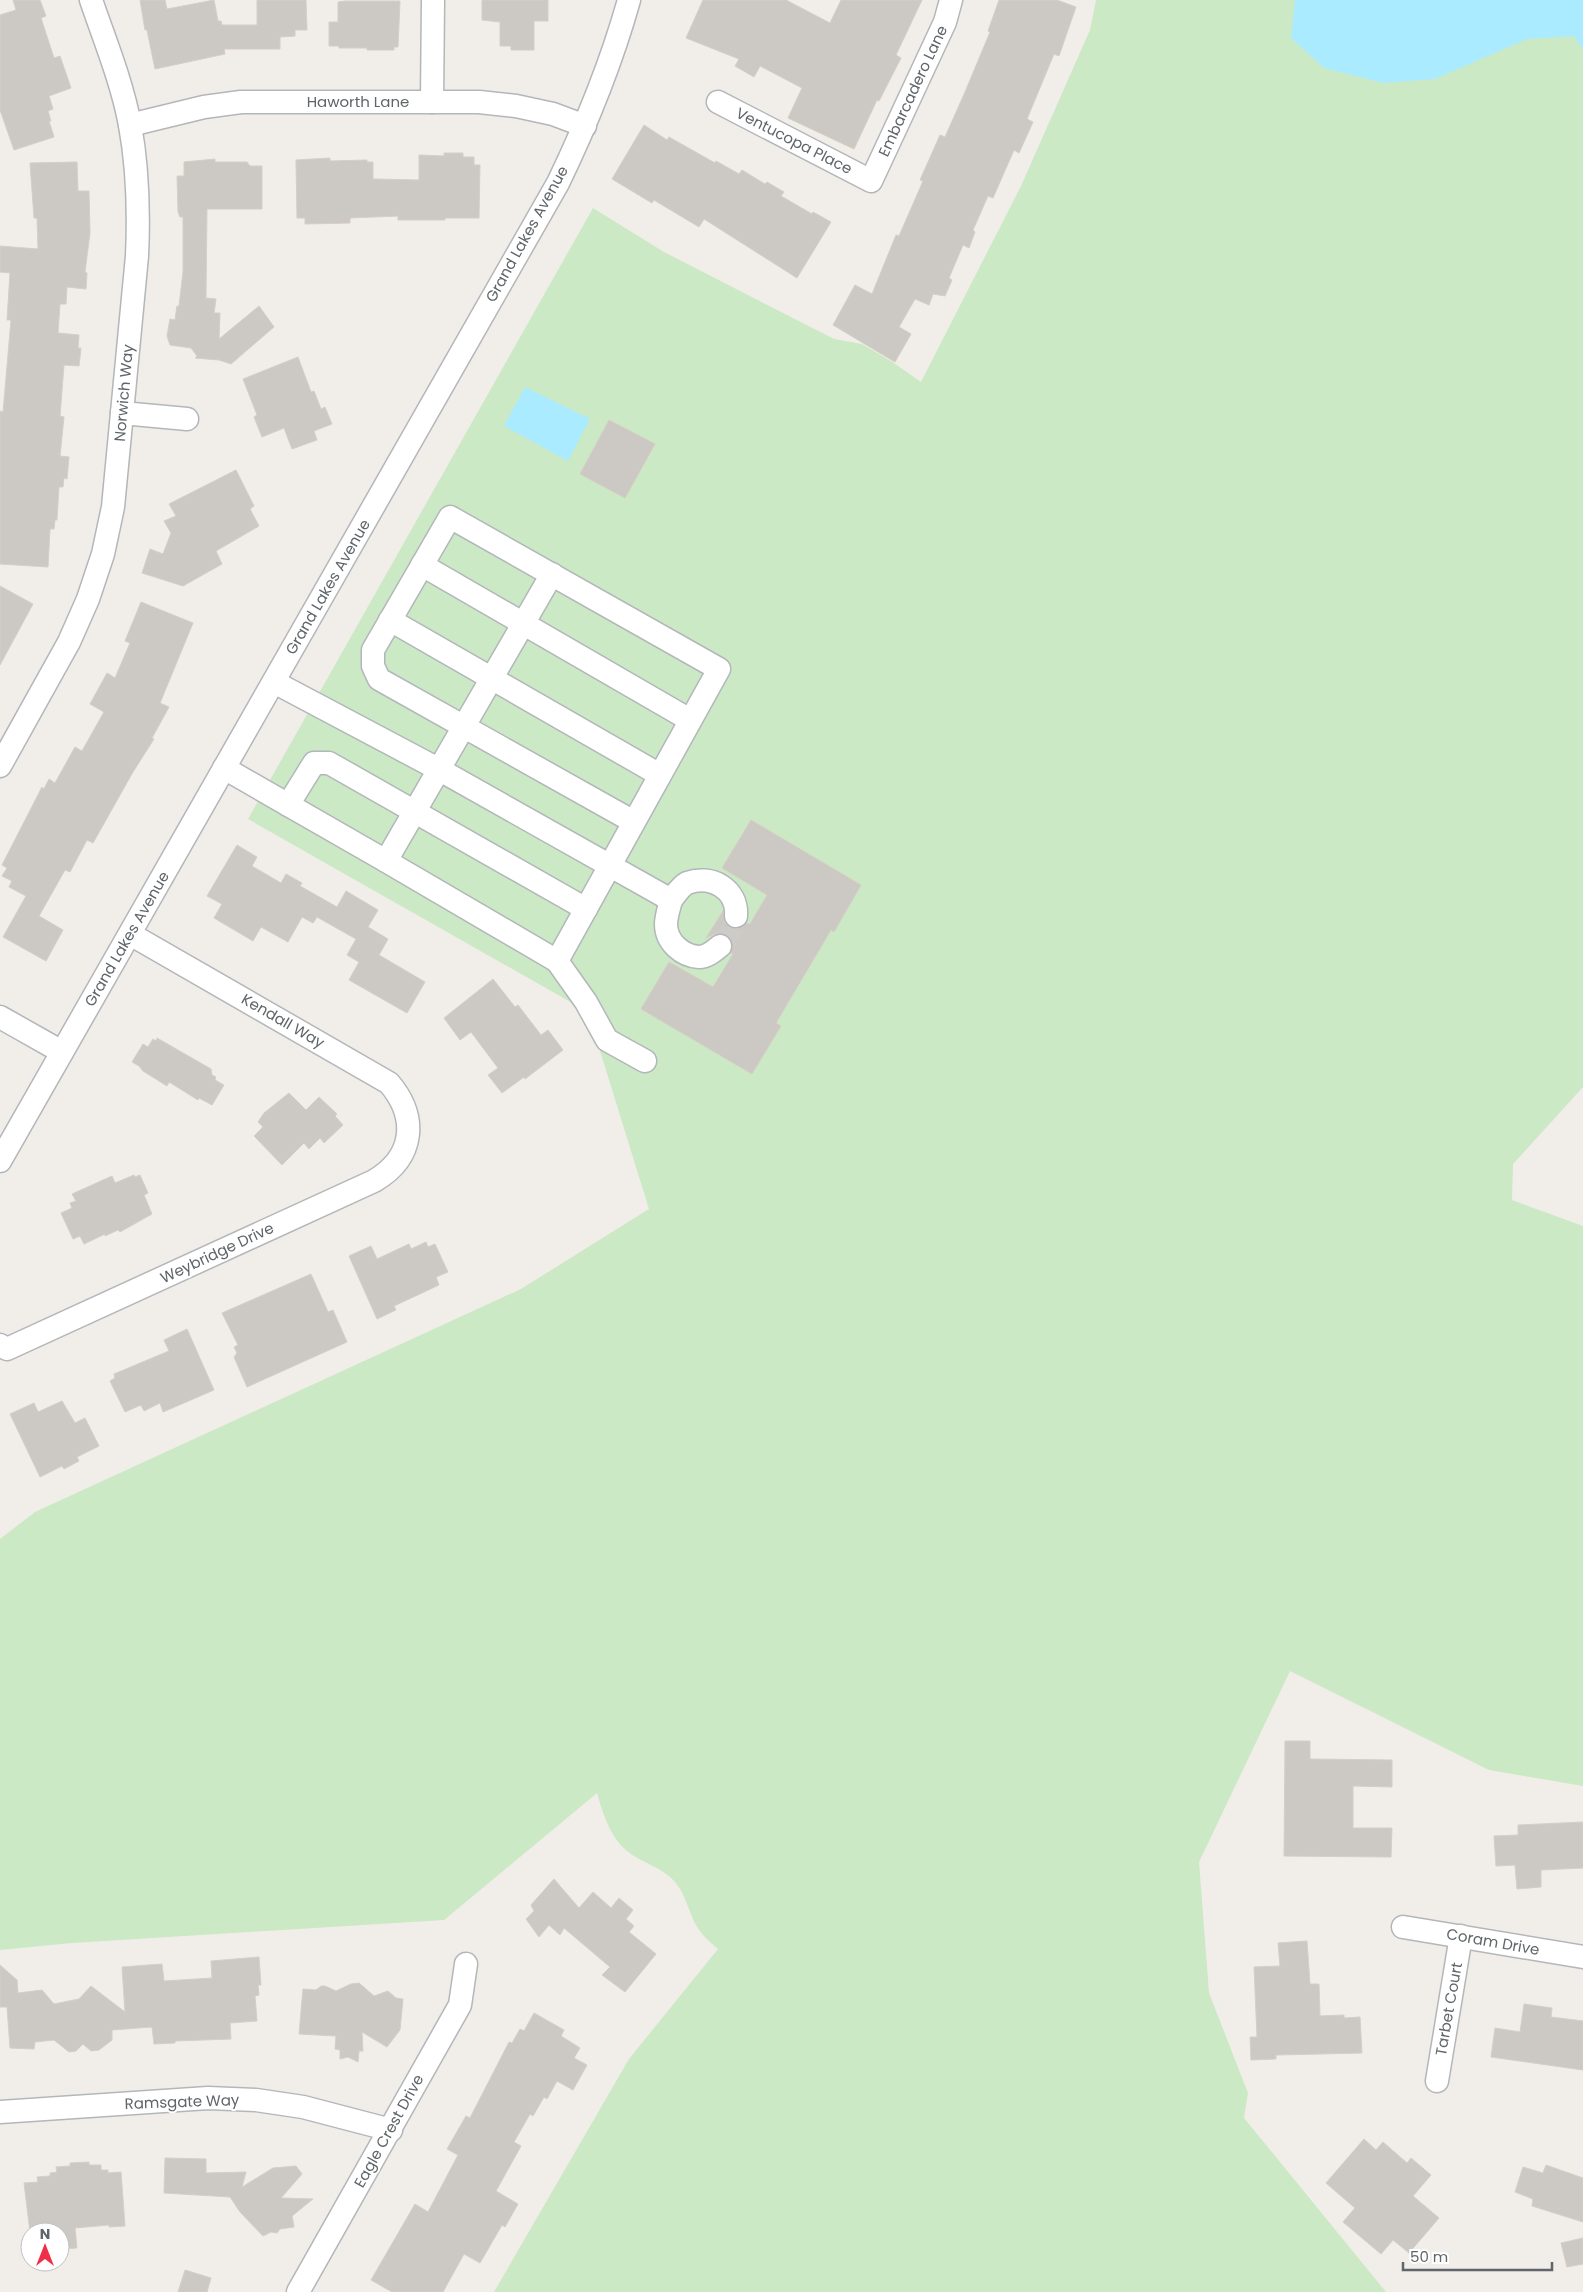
<svg xmlns="http://www.w3.org/2000/svg" width="1583" height="2292" viewBox="0 0 1583 2292" font-family="Poppins,sans-serif">
<style>
.green{fill:#cbe9c4}
.water{fill:#aaebff}
.building{fill:#ccc8c4;stroke:#d7cec5}
.lines{fill:none;stroke-linecap:round;stroke-linejoin:round}
.minor-tunnel{stroke:#cccbc8;stroke-width:22;stroke-dasharray:22 11;stroke-linecap:butt}
.minor-casing{stroke:#b3b7ba;stroke-width:25}
.minor{stroke:#fff;stroke-width:22}
.labels{text-anchor:middle;stroke-width:4;stroke-linejoin:round;paint-order:stroke}
.street-label{font-size:15px;fill:#5f6568;stroke:#fff}
</style>
<rect width="100%" height="100%" fill="#f1ede8"/>
<!-- green -->
<path class="green" d="M1096,0H1583V1087L1513,1164L1512,1200L1583,1226V1786L1489,1770L1290,1671L1199,1862L1209,1993L1248,2093L1244,2118L1386,2292H494L629,2059L718,1949C711,1943 704,1937 699,1930C689,1915 687,1896 675,1882C665,1870 649,1865 636,1857C612,1844 604,1817 597,1793L444,1920L72,1943L0,1950V1539L35,1512L521,1289L649,1209L588,1012L248,819L593,208L664,252L834,339L862,344L891,361L921,382L1021,186L1090,30Z"/>
<!-- water -->
<g class="water">
<polygon points="1295,0 1583,0 1583,50 1574,36 1527,39 1435,79 1383,83 1324,68 1291,38"/>
<polygon points="525,387 590,419 568,461 504,426"/>
</g>
<!-- building -->
<g class="building">
<polygon points="13,0 40,0 46,16 41,18 54,58 60,56 71,88 49,96 53,109 48,111 51,121 49,121 54,137 14,150 0,110 0,15 16,10"/>
<polygon points="140,0 165,0 167,9 214,0 218,21 221,21 222,25 257,25 257,0 306,0 307,30 295,30 295,36 280,37 280,49 224,49 225,54 155,69 147,30 145,30"/>
<polygon points="482,0 548,0 548,21 534,21 534,50 511,50 511,46 500,46 500,22 482,20"/>
<polygon points="703,0 786,0 830,23 841,0 922,0 896,55 901,58 879,101 877,100 854,149 788,118 802,88 760,66 754,77 735,66 739,59 686,38"/>
<polygon points="999,0 1057,0 1076,7 1059,56 1054,54 1027,119 1033,122 1019,153 1014,150 993,198 988,196 973,230 975,232 969,248 963,245 949,278 952,280 945,296 933,294 929,305 915,299 899,327 911,334 895,362 833,325 855,285 872,294 896,235 899,236 923,181 920,180 940,135 945,137 965,92 990,32 988,31"/>
<polygon points="345,1 400,1 398,47 394,47 394,50 367,50 367,48 339,48 339,46 329,46 329,22 338,22 338,2"/>
<polygon points="644,125 667,140 669,137 715,163 716,161 739,174 742,170 765,184 767,182 784,192 781,196 812,214 813,212 831,222 797,278 704,219 699,227 654,200 652,203 612,179"/>
<polygon points="444,153 463,153 463,157 474,157 474,165 480,165 479,218 445,218 445,220 398,220 398,216 350,218 350,223 305,224 305,218 297,218 296,160 330,158 330,161 367,160 367,162 373,162 373,179 419,180 419,155 444,156"/>
<polygon points="215,159 215,162 247,162 250,166 262,166 262,209 207,209 206,298 216,299 214,313 220,313 219,339 259,306 274,327 231,364 219,360 195,358 197,356 191,348 170,345 167,336 170,319 175,320 177,306 179,306 183,272 183,217 180,217 178,212 177,176 184,176 184,162"/>
<polygon points="77,162 78,191 89,191 90,233 85,272 87,273 86,289 67,287 66,304 60,304 58,333 79,335 78,348 81,348 79,366 64,365 60,416 64,417 60,456 69,457 67,479 64,478 63,487 59,487 57,520 55,520 54,529 50,529 48,567 0,564 0,411 3,412 11,320 7,320 10,273 0,272 0,246 38,249 37,218 34,218 30,163"/>
<polygon points="298,357 311,392 314,391 321,409 325,407 332,424 314,431 317,440 292,449 284,428 262,437 254,417 257,415 243,379"/>
<polygon points="609,420 655,444 625,498 580,474"/>
<polygon points="236,470 254,506 250,509 259,526 216,551 222,564 183,586 142,573 150,549 163,554 171,533 164,521 176,516 169,504"/>
<polygon points="0,586 33,604 0,665"/>
<polygon points="141,602 193,623 160,703 169,707 152,738 154,739 133,772 93,843 87,840 70,872 65,870 39,916 63,930 46,961 3,937 26,896 9,887 12,881 2,876 7,868 2,865 42,787 44,789 49,779 55,783 75,747 82,751 104,712 90,704 107,673 115,678 130,643 125,641"/>
<polygon points="751,820 861,885 834,932 831,930 776,1023 781,1026 752,1074 641,1009 669,962 713,987 733,954 731,953 733,944 730,938 724,934 717,933 706,938 723,911 725,923 731,928 737,929 747,923 750,924 767,895 722,868"/>
<polygon points="237,845 257,857 252,866 281,883 286,874 302,883 300,886 337,907 346,891 378,910 368,927 388,939 379,955 425,982 407,1013 349,980 359,962 347,955 356,939 317,917 313,923 302,917 288,942 261,927 253,941 214,918 222,904 207,896"/>
<polygon points="493,979 515,1007 518,1005 541,1035 548,1030 563,1050 525,1079 524,1077 502,1093 488,1075 498,1068 471,1032 460,1040 444,1018"/>
<polygon points="157,1038 211,1069 212,1075 216,1077 215,1080 224,1085 212,1105 199,1098 198,1100 169,1082 167,1086 143,1071 139,1066 132,1062 143,1044 148,1047 153,1039 156,1041"/>
<polygon points="289,1093 306,1110 319,1097 337,1114 335,1116 343,1125 324,1143 320,1138 309,1149 304,1143 282,1165 254,1136 263,1127 258,1122 264,1113"/>
<polygon points="134,1175 135,1177 140,1175 148,1193 144,1195 152,1214 120,1232 118,1230 105,1236 105,1234 84,1244 80,1236 73,1239 61,1213 72,1208 70,1203 76,1201 72,1194 112,1176 115,1183"/>
<polygon points="426,1242 428,1247 435,1244 448,1272 436,1277 439,1285 394,1306 396,1310 377,1319 349,1256 371,1246 377,1259 409,1244 411,1249"/>
<polygon points="311,1274 328,1312 333,1310 347,1342 247,1387 234,1357 237,1353 234,1347 238,1345 222,1313"/>
<polygon points="187,1329 214,1390 163,1412 160,1403 144,1411 141,1405 125,1412 110,1381 115,1378 114,1374 169,1351 164,1340"/>
<polygon points="62,1401 75,1423 85,1418 99,1446 77,1457 79,1461 64,1469 62,1466 40,1477 10,1414 34,1403 38,1412"/>
<polygon points="1285,1741 1310,1741 1310,1759 1392,1760 1392,1787 1353,1786 1353,1828 1392,1828 1391,1857 1284,1856"/>
<polygon points="1583,1822 1583,1868 1541,1870 1541,1887 1517,1889 1515,1865 1496,1866 1494,1836 1518,1835 1518,1825"/>
<polygon points="554,1879 579,1908 593,1892 611,1908 619,1898 633,1910 626,1919 634,1926 629,1932 656,1954 625,1992 602,1975 610,1967 564,1928 560,1935 549,1925 539,1937 526,1919 534,1911 531,1905"/>
<polygon points="1307,1941 1310,1984 1319,1984 1320,2016 1344,2015 1344,2018 1360,2017 1362,2053 1276,2055 1276,2059 1251,2060 1250,2037 1257,2037 1254,1967 1280,1966 1278,1943"/>
<polygon points="259,1957 261,1985 258,1985 259,1995 255,1996 257,2021 230,2023 231,2039 175,2041 175,2043 154,2044 152,2027 112,2030 112,2040 99,2050 91,2051 83,2044 76,2051 69,2052 54,2040 35,2042 34,2049 10,2048 7,2007 0,2007 0,1965 17,1980 18,1993 42,1990 54,2004 79,1999 91,1986 125,2012 122,1967 162,1964 164,1981 212,1978 211,1961"/>
<polygon points="359,1983 374,1996 388,1991 396,1998 403,1999 400,2030 387,2047 362,2032 363,2051 359,2051 358,2062 348,2057 340,2059 340,2050 335,2049 336,2036 299,2034 303,1989 316,1990 321,1986 325,1986 336,1991 351,1984"/>
<polygon points="1524,2004 1552,2008 1551,2017 1583,2021 1583,2070 1491,2057 1495,2028 1520,2032"/>
<polygon points="534,2013 564,2030 561,2036 580,2048 574,2058 587,2065 573,2090 557,2081 547,2099 544,2097 533,2116 530,2114 514,2142 521,2146 496,2191 518,2204 505,2227 502,2225 480,2263 464,2254 443,2292 392,2292 371,2280 415,2204 428,2212 458,2155 447,2149 466,2116 470,2118 509,2042 512,2043 520,2029 524,2031"/>
<polygon points="1364,2139 1376,2150 1383,2142 1407,2163 1411,2158 1431,2175 1413,2196 1439,2218 1409,2253 1393,2240 1381,2254 1343,2222 1355,2208 1326,2183"/>
<polygon points="165,2158 206,2159 206,2173 246,2172 242,2187 273,2168 296,2166 302,2174 281,2198 313,2199 292,2216 294,2227 280,2229 277,2233 271,2232 263,2236 240,2212 230,2197 164,2193"/>
<polygon points="89,2162 89,2165 101,2165 101,2170 108,2170 108,2173 121,2172 125,2226 109,2227 109,2225 75,2228 77,2248 60,2249 60,2232 30,2232 24,2183 38,2182 37,2177 50,2176 50,2173 57,2172 56,2167 70,2166 70,2163"/>
<polygon points="1546,2165 1583,2178 1583,2222 1532,2206 1533,2199 1515,2192 1523,2167 1543,2173"/>
<polygon points="1583,2238 1583,2264 1567,2267 1561,2243"/>
<polygon points="185,2270 211,2278 207,2292 178,2292"/>
</g>
<g class="lines">
<!-- minor-tunnel -->
<polyline class="minor-tunnel" points="720,946 731,933 736,916"/>
<!-- minor casing -->
<g class="minor-casing">
<g id="minor">
<polyline points="432,102 433,0"/>
<polyline points="718,102 871,181 945,22 951,0"/>
<polyline points="130,125 204,107 241,102 479,102 516,106 553,114 585,126"/>
<polyline points="122,413 187,419"/>
<polyline points="422,565 690,720"/>
<polyline points="390,620 660,775"/>
<path d="M274,682L440,770L671,900C675,895 681,886 687,883C711,874 738,889 736,916"/>
<path d="M0,766L69,642L88,599L103,554L113,507L137,256C139,212 138,169 130,125C122,82 105,41 91,0"/>
<polyline points="224,768 386,861 552,574"/>
<polyline points="288,805 314,763 329,763 586,909"/>
<polyline points="386,861 557,961 719,669 450,517 373,650 373,666 379,679 634,822"/>
<path d="M671,900C669,908 666,917 666,924C666,942 682,956 699,957C707,957 714,951 720,946"/>
<polyline points="557,961 586,1002 607,1040 645,1061"/>
<polyline points="0,1017 62,1052"/>
<path d="M0,1161L558,183C587,123 611,64 629,0"/>
<path d="M0,1345L7,1349L374,1181C415,1157 418,1117 389,1083L130,934"/>
<polyline points="1403,1927 1583,1957"/>
<polyline points="1437,2081 1461,1936"/>
<polyline points="0,2112 208,2098 256,2100 303,2107 391,2130"/>
<polyline points="298,2292 460,2005 466,1964"/>
</g>
</g>
<!-- minor -->
<use href="#minor" class="minor"/>
</g>
<g class="labels">
<!-- street labels -->
<g class="street-label">
<text transform="translate(913 91) rotate(-65)" y="5">Embarcadero Lane</text>
<text x="358" y="107">Haworth Lane</text>
<text transform="translate(794 141) rotate(27)" y="5">Ventucopa Place</text>
<text transform="translate(527 234) rotate(-61)" y="5">Grand Lakes Avenue</text>
<text transform="translate(124 393) rotate(-85)" y="5">Norwich Way</text>
<text transform="translate(328 587) rotate(-60)" y="5">Grand Lakes Avenue</text>
<text transform="translate(127 939) rotate(-60)" y="5">Grand Lakes Avenue</text>
<text transform="translate(283 1021) rotate(30)" y="5">Kendall Way</text>
<text transform="translate(217 1253) rotate(-25)" y="5">Weybridge Drive</text>
<text transform="translate(1493 1942) rotate(10)" y="5">Coram Drive</text>
<text transform="translate(1449 2009) rotate(-80)" y="5">Tarbet Court</text>
<text transform="translate(182 2102) rotate(-2)" y="5">Ramsgate Way</text>
<text transform="translate(389 2131) rotate(-61)" y="5">Eagle Crest Drive</text>
</g>
</g>
<!-- north arrow -->
<g transform="translate(45 2247)"><circle r="24" fill="#ffffff" stroke="#bfc1c3"/>
<path d="M0-4L9 19L0 12L-9 19Z" fill="#f12e47"/>
<text y="-8" font-size="14" font-weight="bold" text-anchor="middle" fill="#5f6568">N</text>
</g>
<!-- scale -->
<path d="M1403 2262v8h149v-8" fill="none" stroke="#5f6568" stroke-width="2.5"/>
<text x="1410" y="2262" font-size="15" fill="#5f6568" stroke="#ffffff" stroke-width="4" paint-order="stroke">50 m</text>
</svg>
